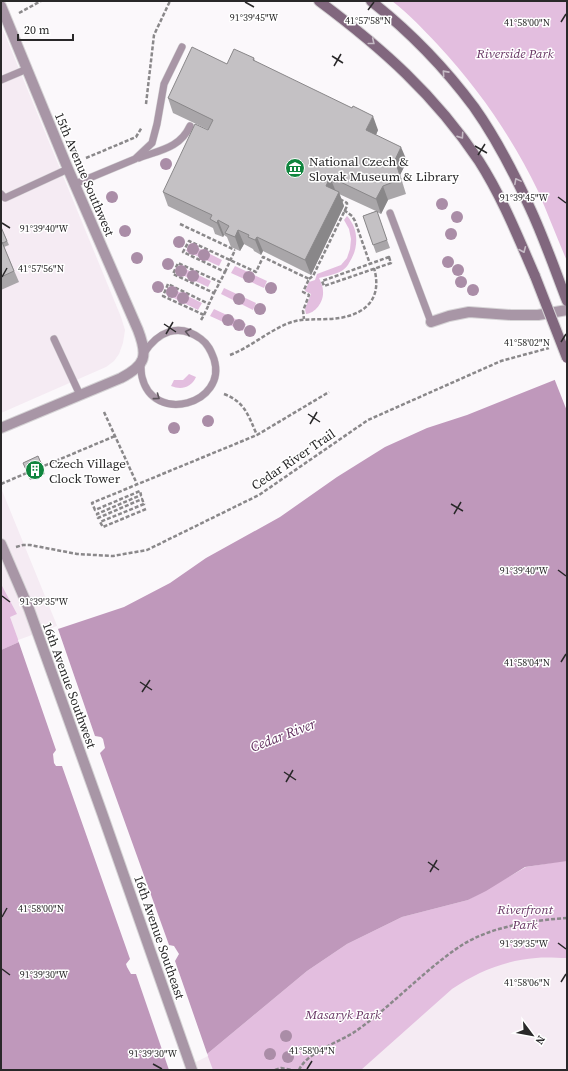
<svg xmlns="http://www.w3.org/2000/svg" width="568" height="1071" viewBox="0 0 568 1071" font-family="'Source Serif 4',serif">
<style>
.built{fill:#f5ebf3}
.green{fill:#e3bedf}
.water{fill:#bf98bb}
.pier{fill:#fbf8fb}
.lines{fill:none;stroke-linecap:round;stroke-linejoin:round}
.lane-casing{stroke:#d5d3d5;stroke-width:8}
.street-casing{stroke:#d5d3d5;stroke-width:12}
.secondary-casing{stroke:#d5d3d5;stroke-width:12}
.path{stroke:#8a888a;stroke-width:2.5;stroke-dasharray:4 2;stroke-linecap:butt}
.lane{stroke:#a896a6;stroke-width:7}
.street{stroke:#a896a6;stroke-width:10}
.secondary{stroke:#81677e;stroke-width:10}
.secondary-bridge-casing{stroke:#d5d3d5;stroke-width:12;stroke-linecap:butt}
.secondary-bridge{stroke:#81677e;stroke-width:10}
.tree{fill:#aa8da7}
.wall{fill:#a9a6a9}
.shaded-wall{fill:#898789}
.building{fill:#c4c1c4;stroke:#898789}
.oneway{stroke:#c6bbc5}
.oneway2{stroke:#5c545b}
.ticks{fill:none;stroke:#292829;stroke-width:1.5}
.labels{text-anchor:middle;stroke-width:3;stroke-linejoin:round;paint-order:stroke}
.park-label{font-size:13px;font-style:italic;fill:#673563;stroke:#fff}
.poi-label{font-size:13px;fill:#292829;stroke:#fff;text-anchor:start}
.street-label{font-size:13px;fill:#292829;stroke:#fff}
.water-label{font-size:14px;font-style:italic;fill:#612f5e;stroke:#fff}
.ticks-label{font-size:10px;text-anchor:middle;fill:#292829;stroke:#fff;stroke-width:3;stroke-linejoin:round;paint-order:stroke}
</style>
<rect width="100%" height="100%" fill="#fbf8fb"/>
<!-- built -->
<g class="built">
<polygon points="1,25 121,317 125,330 123,343 119,354 114,361 106,367 1,413"/>
<polygon points="1,488 58,628 402,917 486,891 562,861 567,861 567,1070 169,1070 19,642 1,650"/>
</g>
<!-- green -->
<g class="green">
<path d="M392,1H567V261C557,238 548,214 538,191C512,137 478,88 438,45C424,30 409,14 392,1Z"/>
<path d="M347,216C359,229 359,248 349,263C348,265 346,268 343,270C337,274 327,276 319,278C321,282 323,287 323,291C324,301 316,313 306,314L305,309L311,294L305,291L309,282L315,280L317,274L341,265L347,258L350,249L351,239L349,229L344,220Z"/>
<polygon points="190,244 222,260 219,266 186,251"/>
<polygon points="179,266 211,281 208,287 176,272"/>
<polygon points="235,266 267,281 264,288 231,273"/>
<polygon points="169,287 202,303 198,310 166,294"/>
<polygon points="224,288 256,303 253,310 221,294"/>
<polygon points="214,309 246,324 243,331 210,316"/>
<path d="M189,374L196,377C191,388 181,390 171,386L174,380H183Z"/>
<polygon points="1,584 17,614 10,617 19,642 1,650"/>
<path d="M562,861H567V958C557,958 546,957 536,958C506,960 477,972 452,989L361,1070H213L207,1054L307,971L347,944L402,917L468,900L526,867Z"/>
</g>
<!-- water -->
<polygon class="water" points="567,375 567,861 525,867 486,891 468,900 402,917 347,944 307,971 207,1054 176,1070 1,1070 1,650 19,642 124,607 170,583 206,558 280,517 337,477 385,447 427,428 467,415"/>
<!-- pier -->
<g class="pier">
<polygon points="567,373 567,411 554,378"/>
<polygon points="57,626 95,736 101,737 103,739 105,748 100,753 169,945 174,946 179,954 175,961 208,1056 180,1070 169,1070 136,974 131,974 127,967 126,964 130,959 62,766 56,766 54,763 53,754 56,750 18,640"/>
</g>
<g class="lines">
<!-- lane casing -->
<g class="lane-casing">
<g id="lane">
<polyline points="1,80 27,69"/>
<path d="M139,158C160,150 180,148 190,126"/>
<polyline points="75,184 135,159 152,143 157,124 164,84 182,47"/>
<polyline points="1,194 5,198 68,169"/>
<polyline points="390,213 431,322"/>
<polyline points="54,339 80,395"/>
<path d="M141,364C141,368 141,373 142,377C153,425 228,404 214,359C211,351 208,344 201,339C178,322 158,332 144,353"/>
</g>
</g>
<!-- street casing -->
<g class="street-casing">
<g id="street">
<path d="M1,6L68,169L138,330C148,356 146,365 121,378L1,428"/>
<polyline points="431,322 449,316 469,312 511,315 538,315 567,310"/>
<polyline points="1,544 29,609 102,813 192,1070"/>
</g>
</g>
<!-- secondary casing -->
<g class="secondary-casing">
<g id="secondary">
<path d="M319,1C382,48 435,95 479,161C502,197 518,237 535,276"/>
<path d="M371,1C409,31 445,68 474,107C496,138 514,173 530,208C544,238 555,270 567,301"/>
</g>
</g>
<!-- path -->
<g class="path">
<polyline points="19,13 41,1"/>
<polyline points="146,104 154,35 170,1"/>
<polyline points="86,158 136,137 142,127"/>
<polyline points="344,210 352,216 355,221 370,264"/>
<polyline points="180,224 235,250"/>
<polygon points="389,257 391,263 324,286 322,281"/>
<polyline points="225,272 235,250"/>
<polyline points="309,279 313,276 347,206 347,203 338,198"/>
<polyline points="214,293 220,282"/>
<polyline points="204,315 209,304"/>
<polyline points="201,320 204,315 163,296 168,284 209,304 214,293 173,274 178,263 220,282 225,272 183,252 189,241 256,272 263,257 309,279 303,292 309,295 303,311 304,319"/>
<path d="M230,355C251,347 268,331 289,323C302,318 314,320 328,319C360,318 384,303 374,268"/>
<path d="M224,394C245,402 248,415 257,435"/>
<polyline points="104,412 137,484"/>
<polyline points="39,468 115,436"/>
<polyline points="1,484 29,472"/>
<polyline points="146,509 103,527 100,522 144,504 142,499 98,518 97,514 141,495 140,491 95,510 92,503 257,435 329,392"/>
<polyline points="16,547 23,545 30,545 77,554 113,556 147,550 259,495 368,420 501,361 549,348"/>
<polyline points="275,1070 281,1068 292,1070"/>
<path d="M299,1070C307,1052 340,1042 356,1031C393,1005 424,970 462,945C490,927 534,920 567,918"/>
</g>
<!-- lane -->
<use href="#lane" class="lane"/>
<!-- street -->
<use href="#street" class="street"/>
<!-- secondary -->
<use href="#secondary" class="secondary"/>
<!-- secondary-bridge casing -->
<g class="secondary-bridge-casing">
<polyline id="secondary-bridge" points="535,276 567,358"/>
</g>
<!-- secondary-bridge -->
<use href="#secondary-bridge" class="secondary-bridge"/>
</g>
<!-- trees -->
<g class="tree">
<circle cx="166" cy="164" r="6"/>
<circle cx="112" cy="197" r="6"/>
<circle cx="442" cy="204" r="6"/>
<circle cx="457" cy="217" r="6"/>
<circle cx="125" cy="231" r="6"/>
<circle cx="451" cy="234" r="6"/>
<circle cx="179" cy="242" r="6"/>
<circle cx="193" cy="249" r="6"/>
<circle cx="204" cy="255" r="6"/>
<circle cx="137" cy="258" r="6"/>
<circle cx="448" cy="262" r="6"/>
<circle cx="168" cy="264" r="6"/>
<circle cx="458" cy="270" r="6"/>
<circle cx="181" cy="271" r="6"/>
<circle cx="193" cy="276" r="6"/>
<circle cx="249" cy="277" r="6"/>
<circle cx="461" cy="282" r="6"/>
<circle cx="158" cy="287" r="6"/>
<circle cx="271" cy="288" r="6"/>
<circle cx="473" cy="290" r="6"/>
<circle cx="172" cy="292" r="6"/>
<circle cx="183" cy="298" r="6"/>
<circle cx="239" cy="299" r="6"/>
<circle cx="260" cy="309" r="6"/>
<circle cx="228" cy="320" r="6"/>
<circle cx="239" cy="325" r="6"/>
<circle cx="250" cy="331" r="6"/>
<circle cx="208" cy="421" r="6"/>
<circle cx="174" cy="428" r="6"/>
<circle cx="286" cy="1036" r="6"/>
<circle cx="270" cy="1054" r="6"/>
<circle cx="288" cy="1057" r="6"/>
</g>
<!-- wall -->
<g class="wall">
<polygon points="254,58 255,61 378,130 376,135 407,161 400,175 406,194 388,200 381,214 377,212 390,248 376,253 363,216 376,211 339,194 344,206 311,275 263,251 261,255 254,251 253,249 244,244 240,251 231,247 227,237 224,235 223,237 215,234 213,228 168,206 163,192 209,130 173,113 168,98 227,64"/>
<polygon points="1,227 9,245 4,247 19,282 1,290"/>
<polygon points="38,456 45,474 30,480 23,463"/>
</g>
<!-- shaded-wall -->
<g class="shaded-wall">
<polygon points="373,116 378,130 372,144 366,130"/>
<polygon points="401,147 407,161 400,175 406,194 395,160"/>
<polygon points="330,177 336,192 326,186"/>
<polygon points="383,186 388,200 381,214 376,199"/>
<polygon points="339,192 344,206 311,275 305,260"/>
<polygon points="218,220 224,235 223,237 217,223"/>
<polygon points="238,230 244,244 240,251 235,237"/>
<polygon points="257,237 263,251 261,255 255,240"/>
</g>
<!-- building -->
<g class="building">
<polygon points="192,47 227,64 234,49 254,58 253,60 352,108 353,106 373,116 366,130 401,147 395,160 401,179 383,186 376,199 330,177 326,186 339,192 305,260 257,237 255,240 248,237 249,235 238,230 235,237 225,233 229,226 218,220 217,223 210,219 212,215 163,192 195,124 208,130 213,120 168,98"/>
<polygon points="377,211 387,240 373,245 363,216"/>
<polygon points="1,227 7,241 3,243 2,242 1,242"/>
<polygon points="1,242 2,242 14,271 1,277"/>
<polygon points="38,456 44,470 29,476 23,463"/>
</g>
<!-- one-way arrows -->
<defs><path id="oneway-chevron" d="M-2-3.5L2.5 0L-2 3.5" fill="none" stroke-width="1.6" stroke-linecap="round" stroke-linejoin="round"/></defs>
<g class="oneway">
<use href="#oneway-chevron" transform="translate(372 42) rotate(39)"/>
<use href="#oneway-chevron" transform="translate(445 73) rotate(-132)"/>
<use href="#oneway-chevron" transform="translate(461 136) rotate(55)"/>
<use href="#oneway-chevron" transform="translate(517 181) rotate(-118)"/>
<use href="#oneway-chevron" transform="translate(523 250) rotate(67)"/>
</g>
<g class="oneway2">
<use href="#oneway-chevron" transform="translate(188 332) rotate(-166)"/>
<use href="#oneway-chevron" transform="translate(157 397) rotate(36)"/>
</g>
<!-- ticks -->
<path class="ticks" d="M245,2L254,7M368,10L374,2M561,22L566,14M332,56L343,63M334,66L341,54M475,146L487,153M478,155L485,144M558,197L566,203M2,223L10,228M2,277L7,268M164,324L176,332M166,334L173,322M561,342L566,334M308,414L320,422M310,424L317,412M451,504L463,511M454,514L461,502M558,570L566,576M2,596L10,602M561,662L566,654M140,682L152,690M142,692L150,680M284,772L296,780M286,782L293,770M428,862L439,870M430,872L437,860M2,917L7,908M558,943L566,949M2,969L10,975M561,982L566,974M153,1064L162,1069M307,1069L312,1061"/>
<!-- icons -->
<defs>
<g id="museum-disc" transform="scale(1)"><circle r="9.5" fill="#10853e" stroke="#fff"/><path d="M0-6L6-3V-2H-6V-3ZM-5-1h2V3h-2ZM-1-1h2V3h-2ZM3-1h2V3H3ZM-6 4H6V6H-6Z" fill="#fff"/></g>
<g id="building-disc" transform="scale(1)"><circle r="9.5" fill="#10853e" stroke="#fff"/><path d="M-4-6H4V6H1V3H-1V6H-4ZM-2.5-4.3h1.7v1.8h-1.7ZM.8-4.3h1.7v1.8H.8ZM-2.5-1h1.7V.8h-1.7ZM.8-1h1.7V.8H.8Z" fill="#fff"/></g>
</defs>
<g fill-rule="evenodd">
<use href="#museum-disc" x="295" y="168"/>
<use href="#building-disc" x="35" y="470"/>
</g>
<g class="labels">
<!-- park labels -->
<g class="park-label">
<text x="515" y="58">Riverside Park</text>
<text x="525" y="914">Riverfront<tspan x="525" dy="15">Park</tspan></text>
<text x="343" y="1019">Masaryk Park</text>
</g>
<!-- poi labels -->
<g class="poi-label">
<text x="309" y="166">National Czech &amp;<tspan x="309" dy="15">Slovak Museum &amp; Library</tspan></text>
<text x="49" y="468">Czech Village<tspan x="49" dy="15">Clock Tower</tspan></text>
</g>
<!-- street labels -->
<g class="street-label">
<text transform="translate(85 174) rotate(67)" y="5">15th Avenue Southwest</text>
<text transform="translate(293 459) rotate(-34)" y="5">Cedar River Trail</text>
<text transform="translate(70 685) rotate(70)" y="5">16th Avenue Southwest</text>
<text transform="translate(160 937) rotate(71)" y="5">16th Avenue Southeast</text>
</g>
<!-- water labels -->
<g class="water-label">
<text transform="translate(283 735) rotate(-21)" y="5">Cedar River</text>
</g>
</g>
<g class="ticks-label">
<text x="254" y="21">91°39'45"W</text>
<text x="368" y="24">41°57'58"N</text>
<text x="527" y="26">41°58'00"N</text>
<text x="524" y="201">91°39'45"W</text>
<text x="44" y="232">91°39'40"W</text>
<text x="41" y="272">41°57'56"N</text>
<text x="527" y="346">41°58'02"N</text>
<text x="524" y="574">91°39'40"W</text>
<text x="44" y="605">91°39'35"W</text>
<text x="527" y="666">41°58'04"N</text>
<text x="41" y="912">41°58'00"N</text>
<text x="524" y="947">91°39'35"W</text>
<text x="44" y="978">91°39'30"W</text>
<text x="527" y="986">41°58'06"N</text>
<text x="312" y="1054">41°58'04"N</text>
<text x="153" y="1057">91°39'30"W</text>
</g>
<!-- border -->
<rect width="568" height="1071" fill="none" stroke="#292829" stroke-width="4"/>
<!-- north arrow -->
<g transform="translate(532 1035) rotate(122)" stroke="#ffffff" stroke-width="3" paint-order="stroke">
<path d="M0-3L7 15L0 10L-7 15Z" fill="#292829"/>
<text y="-6" font-size="11" font-weight="bold" text-anchor="middle" fill="#292829">N</text>
</g>
<!-- scale -->
<path d="M18 34v6h55v-6" fill="none" stroke="#292829" stroke-width="2"/>
<text x="24" y="34" font-size="12" fill="#292829" stroke="#ffffff" stroke-width="3" paint-order="stroke">20 m</text>
</svg>
